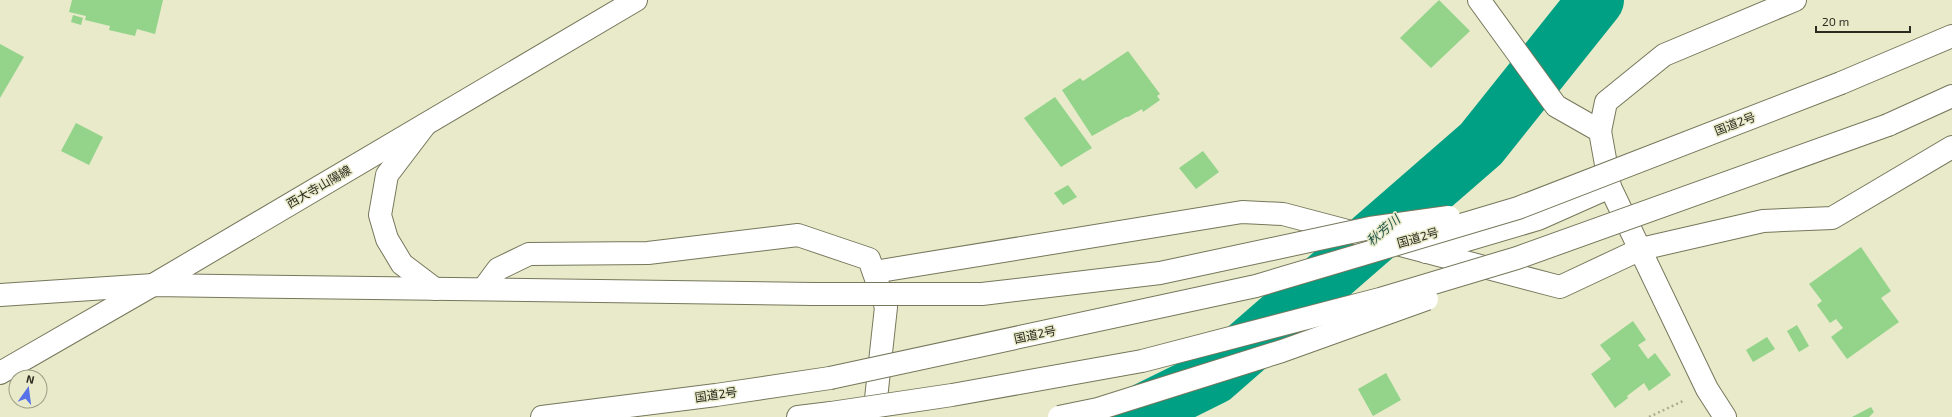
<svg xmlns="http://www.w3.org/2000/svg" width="1952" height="417" viewBox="0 0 1952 417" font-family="'Exo 2','Noto Sans JP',sans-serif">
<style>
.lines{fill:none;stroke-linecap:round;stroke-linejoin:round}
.river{stroke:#00a084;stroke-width:56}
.building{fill:#93d48a}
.minor-casing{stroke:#76775b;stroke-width:24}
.major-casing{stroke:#76775b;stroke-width:24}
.highway-casing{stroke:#76775b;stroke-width:24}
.path{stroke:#acae94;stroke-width:2.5;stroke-dasharray:2 3;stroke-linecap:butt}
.minor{stroke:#fff;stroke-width:22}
.major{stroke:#fff;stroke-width:22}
.highway{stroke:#fff;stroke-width:22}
.highway-bridge-casing{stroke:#76775b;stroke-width:24;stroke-linecap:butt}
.highway-bridge{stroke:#fff;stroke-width:22}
.labels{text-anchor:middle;stroke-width:3;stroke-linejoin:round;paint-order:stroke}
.street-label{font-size:12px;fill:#2a2b1f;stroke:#e8eaca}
.water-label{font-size:13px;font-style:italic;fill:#1d5245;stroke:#e8eaca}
</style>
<rect width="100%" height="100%" fill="#e8eaca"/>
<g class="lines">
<!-- river -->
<polyline class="river" points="1132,417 1213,377 1481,144 1596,0"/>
</g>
<!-- building -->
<g class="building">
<polygon points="72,0 163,0 155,34 137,29 135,36 109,30 110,26 85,20 86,16 69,12"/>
<polygon points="1439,0 1470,31 1431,68 1400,38"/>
<polygon points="73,15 83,18 81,25 71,22"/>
<polygon points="0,44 24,57 0,98"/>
<polygon points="1128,51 1160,94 1157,96 1160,100 1143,112 1142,109 1128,117 1126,117 1092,136 1062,90 1080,78 1083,81"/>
<polygon points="1055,97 1092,148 1061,167 1024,118"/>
<polygon points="76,123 103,137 89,165 61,151"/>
<polygon points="1203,151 1219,172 1196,189 1179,168"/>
<polygon points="1068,185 1077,197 1063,205 1054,193"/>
<polygon points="1861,247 1891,291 1881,298 1899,322 1847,359 1831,337 1843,328 1836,319 1830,323 1817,305 1822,301 1809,284"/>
<polygon points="1633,321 1646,340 1638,345 1648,359 1655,353 1671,375 1649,391 1644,383 1627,396 1628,398 1615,408 1591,374 1611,359 1600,345"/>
<polygon points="1797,325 1809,346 1799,352 1787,331"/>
<polygon points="1767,337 1775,349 1753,362 1746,350"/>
<polygon points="1386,373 1401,400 1373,416 1358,389"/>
<polygon points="1871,407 1874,412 1869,417 1852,417"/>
</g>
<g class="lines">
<!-- minor casing -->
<g class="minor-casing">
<g id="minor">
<polyline points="1479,0 1556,106 1600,131 1610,187 1707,389 1725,417"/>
<polyline points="1600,131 1606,102 1664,55 1795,0"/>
<polyline points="1426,252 1538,219 1610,187"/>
<polyline points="874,272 1242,212 1283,214 1560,287 1641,249 1763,221 1832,218 1952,147"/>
<polyline points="484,288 498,269 529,254 648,253 798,235 869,259 886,307 874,417"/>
</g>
</g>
<!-- major casing -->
<g class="major-casing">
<polyline id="major" points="0,373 153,285 636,0"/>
</g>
<!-- highway casing -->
<g class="highway-casing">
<g id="highway">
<polyline points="1841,83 1952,36"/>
<polyline points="425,125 387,175 380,215 387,239 402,264 435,289"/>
<polyline points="1888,125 1952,96"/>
<polyline points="0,295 153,285 813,294"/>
<polyline points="542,417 716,395 830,378"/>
<polyline points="798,417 831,413"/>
</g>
</g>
<!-- path -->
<polyline class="path" points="1649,417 1683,401"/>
<!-- minor -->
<use href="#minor" class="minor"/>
<!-- major -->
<use href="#major" class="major"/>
<!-- highway -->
<use href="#highway" class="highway"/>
<!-- highway-bridge casing -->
<g class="highway-bridge-casing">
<g id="highway-bridge">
<polyline points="813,294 982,294 1160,273 1370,228 1449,217"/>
<polyline points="830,378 1256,286 1518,208 1841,83"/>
<polyline points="831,413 952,395 1142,361 1380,299 1517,258 1888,125"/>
<polyline points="1059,417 1098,409 1282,351 1427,299"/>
</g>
</g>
<!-- highway-bridge -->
<use href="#highway-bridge" class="highway-bridge"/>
</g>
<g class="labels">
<!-- street labels -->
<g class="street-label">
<text transform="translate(1735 124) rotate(-21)" y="4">国道2号</text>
<text transform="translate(319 187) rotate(-30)" y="4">西大寺山陽線</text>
<text transform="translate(1418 238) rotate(-16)" y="4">国道2号</text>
<text transform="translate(1035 335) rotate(-12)" y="4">国道2号</text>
<text transform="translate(716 395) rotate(-8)" y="4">国道2号</text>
</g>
<!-- water labels -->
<g class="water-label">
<text transform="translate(1383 230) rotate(-41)" y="5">秋芳川</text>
</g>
</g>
<!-- north arrow -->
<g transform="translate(28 389) rotate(14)"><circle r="19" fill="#e8eaca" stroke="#9c9e86"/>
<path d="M0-3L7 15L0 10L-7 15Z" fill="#5872e8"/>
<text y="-6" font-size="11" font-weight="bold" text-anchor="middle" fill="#2a2b1f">N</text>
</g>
<!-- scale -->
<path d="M1816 26v6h94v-6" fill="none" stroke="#2a2b1f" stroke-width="2"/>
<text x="1822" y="26" font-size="12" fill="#2a2b1f" stroke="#e8eaca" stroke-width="3" paint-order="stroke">20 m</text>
</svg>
